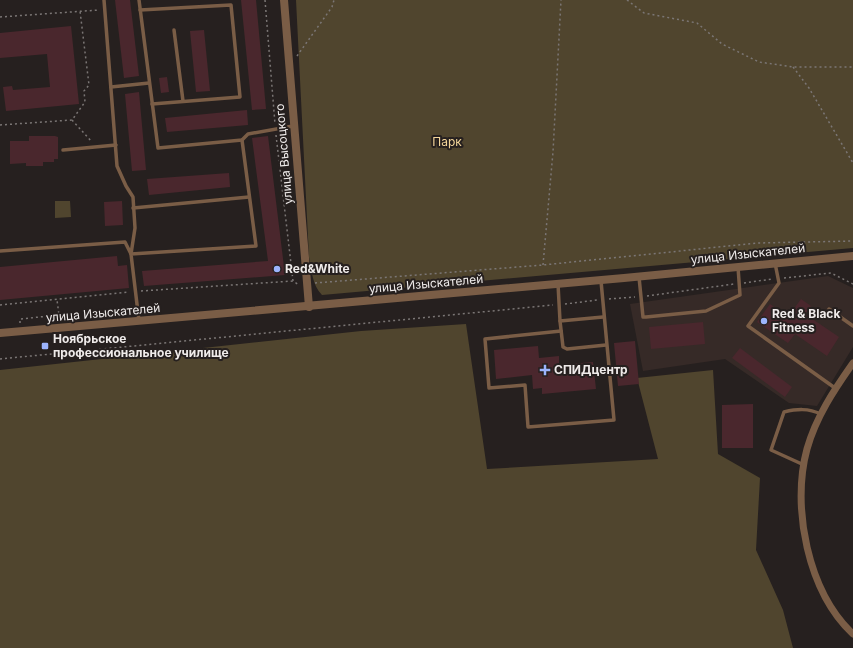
<svg xmlns="http://www.w3.org/2000/svg" width="853" height="648" viewBox="0 0 853 648" font-family="Inter,sans-serif">
<style>
.built{fill:#362a27}
.green{fill:#50452e}
.building{fill:#4a272d}
.lines{fill:none;stroke-linecap:round;stroke-linejoin:round}
.path{stroke:#7b7675;stroke-width:1.5;stroke-dasharray:2 3;stroke-linecap:butt}
.service{stroke:#7a5d46;stroke-width:3.5}
.minor{stroke:#7a5d46;stroke-width:7}
.tertiary{stroke:#7a5d46;stroke-width:8}
.poi-dot{fill:#9cb4fd;stroke:#26201f;stroke-width:1.5}
.labels{text-anchor:middle;stroke-width:4;stroke-linejoin:round;paint-order:stroke}
.park-label{font-size:12px;fill:#f4d69a;stroke:#26201f}
.street-label{font-size:12px;fill:#efebea;stroke:#26201f}
.poi-label{font-size:12px;font-weight:bold;fill:#efebea;stroke:#26201f;text-anchor:start}
</style>
<rect width="100%" height="100%" fill="#26201f"/>
<!-- built -->
<polygon class="built" points="828,276 853,288 853,347 817,406 789,403 725,359 643,371 630,304"/>
<!-- green -->
<g class="green">
<path d="M296,0H853V248L322,295C312,285 312,271 309,257Z"/>
<polygon points="55,201 70,201 71,217 55,218"/>
<polygon points="466,324 487,469 658,459 637,378 713,370 718,454 760,478 756,550 783,610 793,648 0,648 0,370 361,331"/>
</g>
<!-- building -->
<g class="building">
<polygon points="115,0 130,0 139,76 124,78"/>
<polygon points="241,0 256,0 266,109 252,110"/>
<polygon points="71,26 79,104 6,111 3,87 12,86 13,90 50,87 47,54 0,58 0,33"/>
<polygon points="204,30 210,91 196,92 190,31"/>
<polygon points="167,77 169,92 161,93 159,78"/>
<polygon points="139,92 146,170 132,171 125,94"/>
<polygon points="247,110 248,125 167,132 165,118"/>
<polygon points="29,136 55,136 58,137 58,159 54,159 54,162 43,162 43,166 26,166 26,163 10,164 10,141 29,141"/>
<polygon points="268,136 285,275 144,286 142,271 268,261 252,138"/>
<polygon points="229,173 230,187 149,195 147,179"/>
<polygon points="122,201 123,225 105,226 104,202"/>
<polygon points="117,256 118,266 127,265 129,288 0,300 0,267"/>
<polygon points="801,299 811,306 805,314 839,337 827,356 795,334 788,343 757,322 770,304 788,317"/>
<polygon points="703,322 705,344 651,349 649,327"/>
<polygon points="635,341 639,384 618,386 614,343"/>
<polygon points="538,346 539,358 559,356 559,365 593,362 596,389 542,394 542,388 533,389 532,375 496,379 494,350"/>
<polygon points="740,348 792,387 785,397 732,358"/>
<polygon points="753,404 753,448 722,448 722,405"/>
</g>
<g class="lines">
<!-- path -->
<g class="path">
<polyline points="265,0 275,124"/>
<polyline points="627,0 644,13 697,23 722,44 759,62 793,67 853,67"/>
<polyline points="0,17 99,10"/>
<polyline points="297,56 332,7 334,0"/>
<polyline points="793,67 809,88 853,163"/>
<polyline points="72,120 92,142"/>
<polyline points="0,125 72,120 85,102 84,91 89,85 80,11"/>
<polyline points="276,135 293,281 299,285"/>
<polyline points="543,265 553,152 561,0"/>
<polyline points="784,278 831,273 853,284"/>
<polyline points="315,283 543,265 758,243 853,241"/>
<polyline points="744,283 772,279"/>
<polyline points="141,291 293,281"/>
<polyline points="647,296 734,284"/>
<polyline points="609,299 635,297"/>
<polyline points="565,304 597,300"/>
<polyline points="0,305 129,292"/>
<polyline points="20,323 20,319 59,315 57,300"/>
<polyline points="0,359 553,305"/>
</g>
<!-- service -->
<g class="service">
<polyline points="139,0 158,148 242,140 248,134 293,126"/>
<polyline points="140,10 231,5 240,97 152,104"/>
<polyline points="174,30 183,101"/>
<polyline points="111,87 149,83"/>
<polyline points="63,150 116,145"/>
<polyline points="133,208 249,197"/>
<polyline points="0,251 125,242 131,254 135,228 133,197 126,186 117,166 104,0"/>
<polyline points="775,263 779,283 748,326 835,388"/>
<polyline points="639,277 643,317 646,317 706,311 740,295 738,267"/>
<polyline points="558,284 560,321 603,317"/>
<polyline points="829,309 853,326"/>
<polyline points="139,321 131,254 256,246 242,140"/>
<polyline points="560,321 563,347 567,349 606,345"/>
<polyline points="561,331 485,339 489,388 525,385 528,427 614,420 601,281"/>
<path d="M804,465L771,450L784,412C797,409 808,408 821,414"/>
</g>
<!-- minor -->
<path class="minor" d="M853,363C834,390 816,417 807,449C791,507 808,592 853,634"/>
<!-- tertiary -->
<g class="tertiary">
<polyline points="284,0 309,307"/>
<polyline points="0,333 624,278 853,256"/>
</g>
</g>
<!-- markers -->
<g class="poi-dot">
<circle cx="277" cy="269" r="4"/>
<circle cx="764" cy="321" r="4"/>
<rect x="41" y="342" width="8" height="8" rx="2"/>
<path d="M543 364h4v4h4v4h-4v4h-4v-4h-4v-4h4z"/>
</g>
<g class="labels">
<!-- park labels -->
<g class="park-label">
<text x="447" y="146">Парк</text>
</g>
<!-- street labels -->
<g class="street-label">
<text transform="translate(284 154) rotate(-95)" y="4">улица Высоцкого</text>
<text transform="translate(748 254) rotate(-6)" y="4">улица Изыскателей</text>
<text transform="translate(426 284) rotate(-5)" y="4">улица Изыскателей</text>
<text transform="translate(103 313) rotate(-5)" y="4">улица Изыскателей</text>
</g>
<!-- poi labels -->
<g class="poi-label">
<text x="285" y="273">Red&amp;White</text>
<text x="772" y="318">Red &amp; Black<tspan x="772" dy="14">Fitness</tspan></text>
<text x="53" y="343">Ноябрьское<tspan x="53" dy="14">профессиональное училище</tspan></text>
<text x="554" y="374">СПИДцентр</text>
</g>
</g>
</svg>
